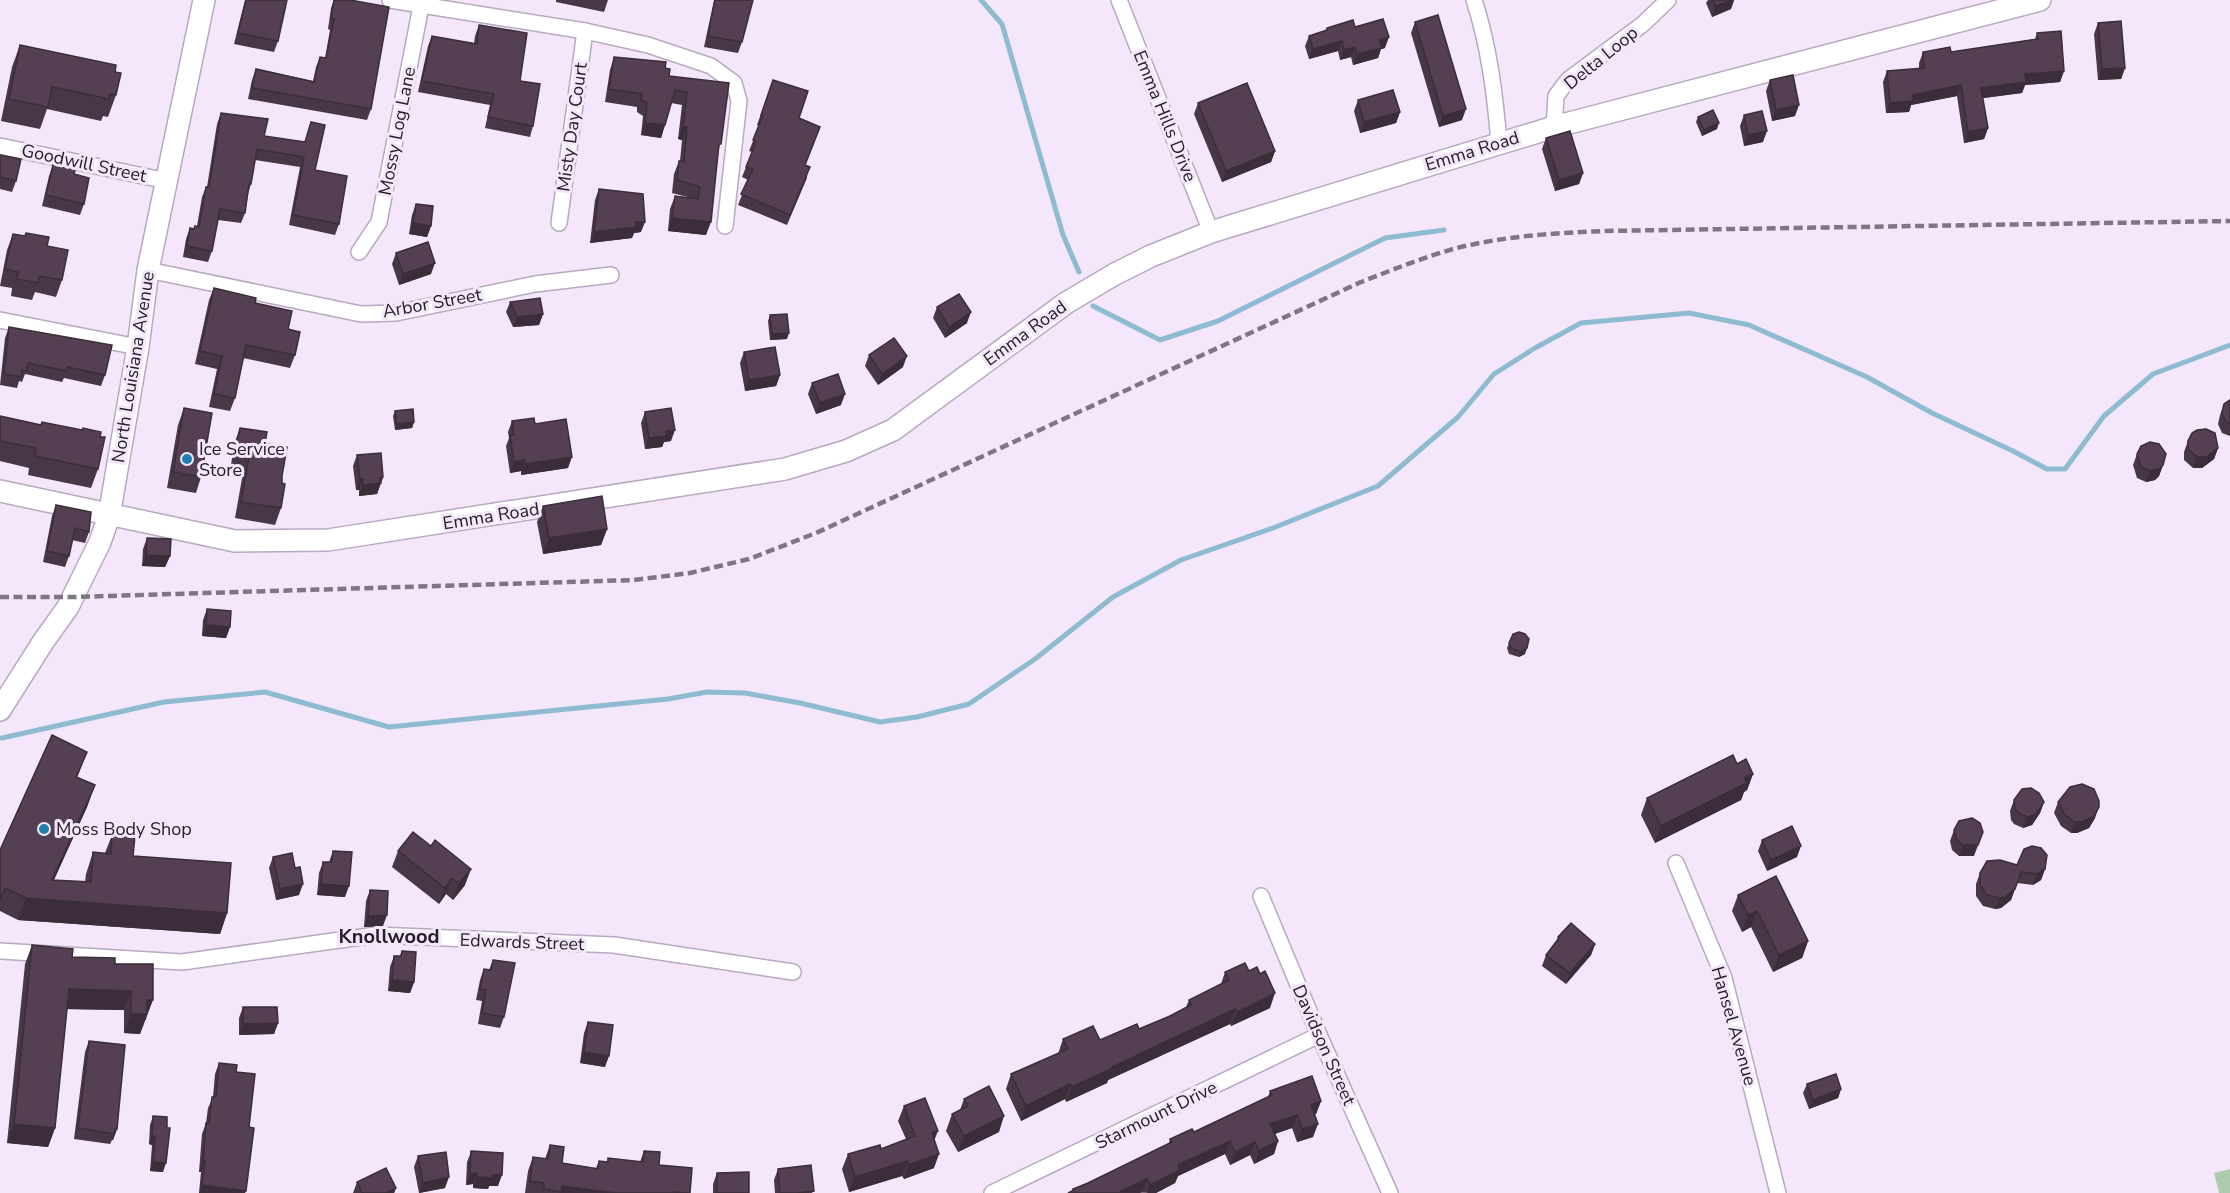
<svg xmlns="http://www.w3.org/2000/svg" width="2230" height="1193" viewBox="0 0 2230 1193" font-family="'Nunito Sans',sans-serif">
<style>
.green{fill:#adccad}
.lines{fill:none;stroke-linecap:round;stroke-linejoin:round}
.stream{stroke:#8ebbcf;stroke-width:5}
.street-casing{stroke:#b8a8c1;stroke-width:18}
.secondary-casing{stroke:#b8a8c1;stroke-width:24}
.street{stroke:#fff;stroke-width:15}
.secondary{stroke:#fff;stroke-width:21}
.rail{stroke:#7f7685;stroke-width:4.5;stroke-dasharray:9 4.5;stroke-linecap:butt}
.wall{fill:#483747}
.shaded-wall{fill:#3b2d39}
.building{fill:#544052;stroke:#3b2d39;stroke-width:1.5}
.poi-dot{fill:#207fab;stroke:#f4e7fc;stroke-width:2}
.labels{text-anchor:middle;stroke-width:6;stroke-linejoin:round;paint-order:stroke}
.street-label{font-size:18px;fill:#262029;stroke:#f4e7fc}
.poi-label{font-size:18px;fill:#262029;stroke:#f4e7fc;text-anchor:start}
.neighbourhood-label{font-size:20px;font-weight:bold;fill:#262029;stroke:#f4e7fc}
</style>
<rect width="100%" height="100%" fill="#f4e7fc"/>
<!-- green -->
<polygon class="green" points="2230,1169 2230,1193 2219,1193 2214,1173"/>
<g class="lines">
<!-- stream -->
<g class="stream">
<polyline points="981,0 1002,24 1063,235 1079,272"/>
<polyline points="1093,306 1160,340 1218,321 1385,238 1444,230"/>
<polyline points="2,738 164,702 265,692 389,727 668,699 707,692 745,693 800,703 880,722 917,717 969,704 1035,659 1113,597 1181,560 1273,528 1378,486 1458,417 1494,374 1535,348 1581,323 1689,313 1749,325 1867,377 1932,413 2013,451 2047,469 2065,469 2104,416 2153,374 2230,345"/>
</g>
<!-- street casing -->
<g class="street-casing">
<g id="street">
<polyline points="390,0 585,31 648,45 711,66 734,83 739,101 725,226"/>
<polyline points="1119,0 1211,232"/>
<path d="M1474,0C1489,46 1495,94 1499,143"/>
<polyline points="1554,127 1556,96 1568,80 1643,24 1668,0"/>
<polyline points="0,146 167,181"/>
<polyline points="559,223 585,31"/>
<polyline points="359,252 379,222 421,6"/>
<polyline points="148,270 361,314 396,313 535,284 611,275"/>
<polyline points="0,320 138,347"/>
<polyline points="1676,863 1724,978 1778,1193"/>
<polyline points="1261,896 1319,1035 1390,1193"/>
<polyline points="0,951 182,962 376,935 614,945 793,972"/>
<polyline points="992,1193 1319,1035"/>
</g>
</g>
<!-- secondary casing -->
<g class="secondary-casing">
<g id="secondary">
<polyline points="0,491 235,541 328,540 785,469 846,451 893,430 1066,303 1115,274 1151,256 1211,232 1554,127 2040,0"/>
<polyline points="0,710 43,642 68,607 100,542 109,516 138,347 148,270 204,0"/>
</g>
</g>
<!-- street -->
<use href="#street" class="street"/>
<!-- secondary -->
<use href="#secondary" class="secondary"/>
<!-- rail -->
<path class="rail" d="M0,597H74L634,580L690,573L749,559L816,533L1361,282C1392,270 1422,258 1453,249C1503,236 1554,233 1605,231L2230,221"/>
</g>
<!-- wall -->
<g class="wall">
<polygon points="245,0 287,0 278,41 274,52 234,44"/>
<polygon points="334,0 350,0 371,109 367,120 248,99 252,80 256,69 313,81 316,67 320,57 325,58 330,30 328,29 331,8"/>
<polygon points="556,0 608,0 604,12 556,2"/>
<polygon points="714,0 753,0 742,42 738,53 704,47"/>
<polygon points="1708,0 1734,0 1731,9 1712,17 1706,3"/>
<polygon points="1415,22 1462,120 1439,127 1411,33"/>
<polygon points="2098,23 2125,68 2121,79 2098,80 2094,34"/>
<polygon points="479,25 520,81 533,126 530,137 485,128 490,105 418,92 428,46 432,36 474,44 475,36"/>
<polygon points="1355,27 1385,48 1381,49 1378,58 1353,65 1351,57 1340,60 1338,51 1309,59 1305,46 1309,36 1325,31 1327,28"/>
<polygon points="2037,33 2064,71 2060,82 2025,85 2022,93 1982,98 1988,128 1984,139 1964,143 1957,96 1911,105 1909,112 1886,113 1883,82 1887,71 1919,69 1919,63 1923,52 1951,52 2035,39"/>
<polygon points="20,45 115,72 116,95 108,117 103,116 101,121 47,109 40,129 1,121 12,67"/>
<polygon points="614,57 665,68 669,76 729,83 706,235 668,231 670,209 675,196 691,198 672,193 674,174 679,161 680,161 682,140 678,139 682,105 671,103 661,138 641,135 643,116 637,112 637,107 605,102 610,70"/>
<polygon points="773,80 799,118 806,165 807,178 787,225 738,205 748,180 742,177 752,152 749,151 759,126 757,125"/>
<polygon points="1770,80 1795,116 1772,121 1766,91"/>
<polygon points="1358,100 1400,112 1396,123 1360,133 1354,111"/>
<polygon points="1198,103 1275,151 1271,162 1222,182 1194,114"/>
<polygon points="221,113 264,136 304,142 315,170 339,224 335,235 289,225 300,167 255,160 251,184 248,194 245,213 241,223 218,220 212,251 208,262 183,257 186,239 190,228 194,229 195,226 197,226 202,197 206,187 207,187 217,124"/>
<polygon points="1744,115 1763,142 1744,146 1740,126"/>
<polygon points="1698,117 1717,129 1702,136 1696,122"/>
<polygon points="1546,138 1583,173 1579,184 1555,191 1542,149"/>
<polygon points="0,155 16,181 12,192 0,189"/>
<polygon points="53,165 84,204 80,215 42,206 49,176"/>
<polygon points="599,189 641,232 634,233 632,238 590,243 595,200"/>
<polygon points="416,204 431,226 427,237 409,234 412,215"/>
<polygon points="26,233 47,246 62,280 56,297 35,292 32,300 11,296 12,288 0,286 7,250 13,234 25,236"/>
<polygon points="396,253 431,274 399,285 392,264"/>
<polygon points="214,288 255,303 288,329 295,355 290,368 243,358 235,398 230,411 209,407 217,369 195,364 209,300"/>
<polygon points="510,302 543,314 539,325 513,327 506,312"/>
<polygon points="937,307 967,323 945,338 933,318"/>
<polygon points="770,315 787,339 770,340 768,321"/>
<polygon points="9,327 105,375 101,386 64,378 62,382 25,374 22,382 19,381 17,388 0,385 5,338"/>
<polygon points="744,352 780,375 776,386 745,391 740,363"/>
<polygon points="869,355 903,367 878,385 865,366"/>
<polygon points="812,383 841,405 816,414 808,394"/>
<polygon points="2230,400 2230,436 2222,433 2218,424 2220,415 2224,404"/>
<polygon points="184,408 201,477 196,493 167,488 178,425"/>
<polygon points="395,411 414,422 412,428 395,430 393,416"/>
<polygon points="645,412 671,441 664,442 662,447 645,449 641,423"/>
<polygon points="0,416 41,425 98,469 91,488 28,475 29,468 0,461"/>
<polygon points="512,421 535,424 568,468 521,475 521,471 510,473 506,446 509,438 508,432"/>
<polygon points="240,428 265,443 282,476 281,508 275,525 235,518 244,467 231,465 234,444"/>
<polygon points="2188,441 2218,448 2214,459 2202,468 2193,468 2184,460 2184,452"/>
<polygon points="2137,454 2163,465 2159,476 2155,480 2146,482 2137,478 2133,465"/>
<polygon points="357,455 383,477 377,494 359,496 359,490 356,490 353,466"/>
<polygon points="56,505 89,532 85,543 72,540 69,556 65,567 43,562 52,516"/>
<polygon points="543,506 607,529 601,545 543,554 537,522"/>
<polygon points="147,538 170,556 165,567 142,566 143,549"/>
<polygon points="207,609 230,627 226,638 202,636 203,620"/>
<polygon points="1513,634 1525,654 1519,657 1509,654 1507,648"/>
<polygon points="1737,764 1753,774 1747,790 1744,792 1741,800 1655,843 1641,815 1647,798"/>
<polygon points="77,777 95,785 87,807 54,880 85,882 86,874 93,852 105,853 112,835 133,856 227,913 220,934 18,920 0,911 0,850"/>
<polygon points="2014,800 2044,802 2040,813 2032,825 2023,828 2014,824 2011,820 2010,811"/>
<polygon points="2058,802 2095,818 2089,828 2077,833 2071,833 2061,826 2054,813"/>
<polygon points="1954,830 1974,856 1959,856 1952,850 1950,841"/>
<polygon points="1762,840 1797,857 1767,871 1758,851"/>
<polygon points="333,851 345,897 317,895 319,873 323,862 329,862"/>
<polygon points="398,851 465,885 453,900 446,894 439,904 392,867"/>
<polygon points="273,857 295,868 299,895 276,900 269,868"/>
<polygon points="2017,865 2045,869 2041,880 2033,885 2017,883 2011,900 2001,908 1995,909 1983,906 1976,896 1976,884 1980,873"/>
<polygon points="370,890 383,926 364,927 366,901"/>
<polygon points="1738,895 1808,941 1802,958 1773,972 1751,927 1742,932 1732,911"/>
<polygon points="1558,937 1595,944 1591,955 1566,984 1542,966 1546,955 1556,943"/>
<polygon points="32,945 72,957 115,964 153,964 146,1020 145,1020 140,1034 124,1033 124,1010 67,1009 55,1128 48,1147 7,1143 25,964"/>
<polygon points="402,951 414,982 410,993 388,991 390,967 394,956 400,956"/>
<polygon points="493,960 504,1017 500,1028 478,1024 482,1001 476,1000 480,980 484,969 489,970"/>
<polygon points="1249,971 1270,1008 1231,1026 1230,1024 1108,1080 1107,1083 1066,1102 1065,1099 1021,1121 1006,1089 1011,1074 1058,1054 1063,1039 1100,1040 1139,1029 1170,1016 1186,1007 1189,1000 1221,984 1225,972"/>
<polygon points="243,1007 278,1023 274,1034 239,1035 239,1018"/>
<polygon points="588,1022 605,1067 580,1063 584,1033"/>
<polygon points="89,1041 117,1129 113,1140 112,1140 110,1144 74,1139 85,1052"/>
<polygon points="219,1063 236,1072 249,1127 245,1193 199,1193 201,1172 199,1172 202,1134 206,1123 208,1108 213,1097 215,1074"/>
<polygon points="1807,1084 1841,1089 1838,1098 1809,1109 1803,1093"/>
<polygon points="1270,1091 1321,1101 1316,1114 1314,1115 1313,1137 1297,1142 1292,1128 1275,1134 1278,1141 1274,1154 1254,1164 1250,1155 1230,1165 1225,1154 1178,1176 1175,1183 1156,1193 1072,1191 1073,1189 1088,1183 1169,1143 1170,1139 1194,1132 1268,1097"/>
<polygon points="964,1099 999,1132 958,1152 946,1131 952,1114 960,1110"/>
<polygon points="904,1106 934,1140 934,1168 904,1179 902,1176 849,1192 842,1169 848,1154 881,1149 906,1139 898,1121"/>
<polygon points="153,1116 167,1128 163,1172 150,1171 152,1145 149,1144 150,1125"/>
<polygon points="550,1145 562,1163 596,1168 599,1161 607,1162 608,1158 640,1162 644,1151 659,1165 690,1193 525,1193 528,1171 533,1157 545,1159"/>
<polygon points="471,1152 498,1186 489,1186 488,1189 473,1188 473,1184 466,1185 467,1162"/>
<polygon points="418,1156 445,1188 419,1193 414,1167"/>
<polygon points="778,1169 813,1193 775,1193 774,1180"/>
<polygon points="717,1173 749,1193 713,1193 713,1184"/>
<polygon points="357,1182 396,1188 394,1193 353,1193"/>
</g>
<!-- shaded-wall -->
<g class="shaded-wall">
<polygon points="1731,0 1734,0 1731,9 1712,17 1716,6"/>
<polygon points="1389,37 1385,48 1381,49 1378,58 1353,65 1357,54 1379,40"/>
<polygon points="1342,41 1338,51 1309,59 1313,49"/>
<polygon points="1355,47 1351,57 1340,60 1344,50"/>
<polygon points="2125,68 2121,79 2098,80 2102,69"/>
<polygon points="2064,71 2060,82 2025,85 2022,93 1977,99 1981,88 2025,74"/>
<polygon points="1961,85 1957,96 1911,105 1909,112 1886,113 1890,103 1912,95"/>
<polygon points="1799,105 1795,116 1772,121 1776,110"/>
<polygon points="1466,109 1462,120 1439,127 1443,116"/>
<polygon points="1400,112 1396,123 1360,133 1364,122"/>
<polygon points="645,123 665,125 661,138 641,135"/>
<polygon points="1719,123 1717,129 1702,136 1704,130"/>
<polygon points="683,127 687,127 682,140 678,139"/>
<polygon points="1988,128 1984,139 1964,143 1968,132"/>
<polygon points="1767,131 1763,142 1744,146 1748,135"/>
<polygon points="1275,151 1271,162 1222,182 1226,171"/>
<polygon points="1583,173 1579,184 1555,191 1559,180"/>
<polygon points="672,218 711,222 706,235 668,231"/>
<polygon points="635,222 645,222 641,232 634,233 632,238 590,243 594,232"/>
<polygon points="413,223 431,226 427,237 409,234"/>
<polygon points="435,263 431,274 399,285 403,274"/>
<polygon points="971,312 967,323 945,338 949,327"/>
<polygon points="543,314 539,325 513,327 517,317"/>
<polygon points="789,333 787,339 770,340 772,334"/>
<polygon points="907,356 903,367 878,385 882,374"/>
<polygon points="780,375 776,386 745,391 749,380"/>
<polygon points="845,394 841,405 816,414 820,403"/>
<polygon points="414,422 412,428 395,430 397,424"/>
<polygon points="675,430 671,441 664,442 662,447 645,449 649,438 666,431"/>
<polygon points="2218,448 2214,459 2202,468 2193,468 2197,457"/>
<polygon points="572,457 568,468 521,475 525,464"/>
<polygon points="525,460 521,471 510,473 514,462"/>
<polygon points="2163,465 2159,476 2155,480 2146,482 2150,471"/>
<polygon points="383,477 377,494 359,496 363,485 380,478"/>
<polygon points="360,479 363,479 359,490 356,490"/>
<polygon points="607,529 601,545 543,554 549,538"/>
<polygon points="146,555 170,556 165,567 142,566"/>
<polygon points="206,625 230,627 226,638 202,636"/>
<polygon points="1527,648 1525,654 1519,657 1521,652"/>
<polygon points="87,752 79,773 68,798 76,777"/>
<polygon points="1753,774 1747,790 1744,792 1741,800 1655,843 1661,826"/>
<polygon points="95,785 87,807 45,899 227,913 220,934 18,920 26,898 52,880"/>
<polygon points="2044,802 2040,813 2032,825 2023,828 2027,817"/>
<polygon points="2099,807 2095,818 2089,828 2077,833 2071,833 2075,822"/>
<polygon points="1983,832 1974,856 1959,856 1963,845"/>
<polygon points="1801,846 1797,857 1767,871 1771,860"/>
<polygon points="471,869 465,885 453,900 459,883"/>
<polygon points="2045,869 2041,880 2033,885 2037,874"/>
<polygon points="2021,872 2011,900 2001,908 1995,909 1999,898"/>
<polygon points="452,878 446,894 439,904 445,888"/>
<polygon points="303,884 299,895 276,900 280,889"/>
<polygon points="321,884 349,886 345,897 317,895"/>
<polygon points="1757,911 1751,927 1742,932 1748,915"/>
<polygon points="387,915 383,926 364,927 368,916"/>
<polygon points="1808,941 1802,958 1773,972 1779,955"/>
<polygon points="1595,944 1591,955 1566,984 1570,973"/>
<polygon points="392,980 414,982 410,993 388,991"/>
<polygon points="69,989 131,991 124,1010 62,1009"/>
<polygon points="1275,993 1270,1008 1231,1026 1237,1012"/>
<polygon points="147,1000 153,1000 140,1034 124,1033 131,1014"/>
<polygon points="1235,1009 1230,1024 1108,1080 1107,1083 1066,1102 1072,1087 1112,1067"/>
<polygon points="278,1023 274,1034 239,1035 243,1024"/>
<polygon points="584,1052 609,1056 605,1067 580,1063"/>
<polygon points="1070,1084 1065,1099 1021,1121 1026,1106"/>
<polygon points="1841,1089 1838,1098 1809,1109 1813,1100"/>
<polygon points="1321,1101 1316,1114 1306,1118 1311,1105"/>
<polygon points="1297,1115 1292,1128 1265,1137 1270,1124"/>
<polygon points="1004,1116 999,1132 958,1152 964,1136"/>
<polygon points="14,1124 55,1128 48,1147 7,1143"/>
<polygon points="1318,1124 1313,1137 1297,1142 1302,1129"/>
<polygon points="115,1129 117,1129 113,1140 112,1140"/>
<polygon points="938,1131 932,1146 932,1133"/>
<polygon points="152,1136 155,1136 152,1145 149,1144"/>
<polygon points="1230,1141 1225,1154 1178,1176 1175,1183 1156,1193 1147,1193 1150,1185 1178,1165"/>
<polygon points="1278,1141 1274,1154 1254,1164 1259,1151"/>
<polygon points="1255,1142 1250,1155 1230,1165 1235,1152"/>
<polygon points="939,1154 934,1168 904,1179 909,1165"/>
<polygon points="203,1161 205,1161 201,1172 199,1172"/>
<polygon points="908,1161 902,1176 849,1192 855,1177"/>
<polygon points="153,1162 166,1163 163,1172 150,1171"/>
<polygon points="477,1173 473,1184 466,1185 470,1174"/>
<polygon points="492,1175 502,1175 498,1186 489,1186 488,1189 473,1188 477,1177"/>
<polygon points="449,1177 445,1188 419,1193 423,1183"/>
<polygon points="1147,1179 1142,1192 1140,1193 1121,1193 1121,1191"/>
<polygon points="202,1185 246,1191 245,1193 199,1193"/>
<polygon points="562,1186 616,1193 560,1193"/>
<polygon points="396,1188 394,1193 386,1193"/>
</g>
<!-- building -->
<g class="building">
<polygon points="246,0 287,0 278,41 238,33"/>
<polygon points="334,0 350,0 389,7 371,109 252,88 256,69 314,82 320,57 326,58 334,19 331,18"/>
<polygon points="715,0 753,0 742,42 708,36"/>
<polygon points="1713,0 1731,0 1716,6"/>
<polygon points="1438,15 1466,109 1443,116 1415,22"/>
<polygon points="1383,19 1389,37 1379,40 1382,48 1357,54 1355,47 1344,50 1342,41 1313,49 1309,36 1327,30 1327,28 1353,20 1355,27"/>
<polygon points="2121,21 2125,68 2102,69 2098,23"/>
<polygon points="479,25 527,33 520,81 540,84 533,126 488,117 494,94 422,81 432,36 477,44"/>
<polygon points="2061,31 2064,71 2025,74 2026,82 1981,88 1988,128 1968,132 1961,85 1912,95 1913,101 1890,103 1887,71 1924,68 1923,52 1950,47 1951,52 2038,39 2037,33"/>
<polygon points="20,45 116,65 115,72 121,73 116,95 110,94 109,99 52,87 48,107 9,99"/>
<polygon points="614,57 666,62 665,68 670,69 669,76 729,83 721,144 719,144 711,222 672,218 675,196 698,199 700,187 677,180 679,161 684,162 687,127 683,127 687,92 675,90 665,125 645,123 647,103 641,100 642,94 609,89"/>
<polygon points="1793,75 1799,105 1776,110 1770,80"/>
<polygon points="773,80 808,91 799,118 820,127 805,165 810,167 790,215 741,194 753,169 746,167 756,142 753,140 763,115 761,115"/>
<polygon points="1247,83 1275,151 1226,171 1198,103"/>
<polygon points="1393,90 1400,112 1364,122 1358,100"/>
<polygon points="1713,110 1719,123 1704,130 1698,117"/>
<polygon points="1762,111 1767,131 1748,135 1744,115"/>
<polygon points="221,113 268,119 264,136 305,142 311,122 325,125 315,170 347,176 339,224 293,215 304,157 257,149 251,184 249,184 245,213 220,209 212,251 187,246 190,228 194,229 195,226 199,227 206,187 209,187"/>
<polygon points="1570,131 1583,173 1559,180 1546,138"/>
<polygon points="0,155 21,159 16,181 0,177"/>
<polygon points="53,165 75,170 74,174 89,178 84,204 46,195"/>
<polygon points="599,189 643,194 645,222 635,222 636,227 594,232"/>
<polygon points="416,204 433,206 431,226 413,223"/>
<polygon points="26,233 49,237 47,246 68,250 62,280 39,276 38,283 17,279 18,272 5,269 13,234 25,236"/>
<polygon points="428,242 435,263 403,274 396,253"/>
<polygon points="214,288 256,298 255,303 292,311 288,329 300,332 295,355 246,345 235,398 214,394 222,356 200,351"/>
<polygon points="959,294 971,312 949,327 937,307"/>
<polygon points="540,298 543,314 517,317 510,302"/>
<polygon points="787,314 789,333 772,334 770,315"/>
<polygon points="9,327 112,345 105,375 67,367 66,371 28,363 26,371 22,370 21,377 4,374"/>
<polygon points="894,338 907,356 882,374 869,355"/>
<polygon points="775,347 780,375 749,380 744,352"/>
<polygon points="838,374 845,394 820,403 812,383"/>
<polygon points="2230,400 2230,424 2226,422 2222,413 2224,404"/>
<polygon points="184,408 212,413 201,477 173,472"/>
<polygon points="671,408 675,430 666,431 666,436 649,438 645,412"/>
<polygon points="413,409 414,422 397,424 395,411"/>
<polygon points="0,416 41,425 42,422 82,430 83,428 101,432 100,437 105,437 98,469 35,456 36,448 0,441"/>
<polygon points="534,418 535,424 566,419 572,457 525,464 525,460 514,462 510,435 514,435 512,421"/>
<polygon points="240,428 267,432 265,443 287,447 282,476 282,483 285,484 281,508 241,502 250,451 236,448"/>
<polygon points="2206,429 2215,433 2218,448 2206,457 2197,457 2188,449 2188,441 2192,433 2197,430"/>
<polygon points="2150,442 2159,444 2166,454 2163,465 2159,469 2150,471 2141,467 2137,454 2141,446"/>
<polygon points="381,453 383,477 380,478 381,483 363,485 363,479 360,479 357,455"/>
<polygon points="602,496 607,529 549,538 543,506"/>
<polygon points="56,505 91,512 89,532 75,528 69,556 47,551"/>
<polygon points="147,538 171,539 170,556 146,555"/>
<polygon points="207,609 231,611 230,627 206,625"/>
<polygon points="1519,632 1525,634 1529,639 1527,648 1521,652 1511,648 1509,643 1513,634"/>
<polygon points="52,735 87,752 76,777 95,785 52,880 91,882 93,852 111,854 112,835 135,836 133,856 231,863 227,913 26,898 5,888 0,900 0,850"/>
<polygon points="1733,755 1737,764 1746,759 1753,774 1744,778 1747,783 1661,826 1647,798"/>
<polygon points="2082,784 2094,789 2099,801 2099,807 2093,817 2081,822 2075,822 2065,815 2058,802 2070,787"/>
<polygon points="2031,788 2039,793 2044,802 2036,814 2027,817 2018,813 2015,809 2014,800 2022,789"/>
<polygon points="1972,818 1980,823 1983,832 1978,845 1963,845 1956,839 1954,830 1959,821"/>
<polygon points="1792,826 1801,846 1771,860 1762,840"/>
<polygon points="413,832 431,846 435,840 471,869 459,883 452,878 445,888 398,851"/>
<polygon points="2032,846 2041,848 2047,855 2045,869 2037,874 2021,872 2015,889 2005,897 1999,898 1987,895 1980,885 1980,873 1987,861 2000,860 2017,865 2024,849"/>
<polygon points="333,851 352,852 349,886 321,884 323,862 332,862"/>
<polygon points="292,853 295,868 300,867 303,884 280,889 273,857"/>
<polygon points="1776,876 1808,941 1779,955 1757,911 1748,915 1738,895"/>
<polygon points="370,890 388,891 387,915 368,916"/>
<polygon points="1571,923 1595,944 1570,973 1546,955 1559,938 1558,937"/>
<polygon points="32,945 73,949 72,957 115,958 115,964 153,964 153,1000 147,1000 147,1014 131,1014 131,991 69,989 55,1128 14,1124"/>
<polygon points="402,951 416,952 414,982 392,980 394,956 401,956"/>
<polygon points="493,960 515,963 504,1017 482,1013 486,990 480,989 484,969 491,970"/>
<polygon points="1245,963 1249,971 1257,967 1260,974 1265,971 1275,993 1237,1012 1235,1009 1112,1067 1113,1068 1072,1087 1070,1084 1026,1106 1011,1074 1068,1049 1063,1039 1093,1026 1100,1040 1137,1024 1139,1029 1170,1016 1191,1005 1189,1000 1229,980 1225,972"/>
<polygon points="243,1007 277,1007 278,1023 243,1024"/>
<polygon points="588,1022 613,1025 609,1056 584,1052"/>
<polygon points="89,1041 125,1045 117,1129 115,1129 114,1134 78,1128"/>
<polygon points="219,1063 237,1065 236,1072 255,1074 249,1127 254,1128 246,1191 202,1185 205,1161 203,1161 206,1123 209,1123 212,1097 216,1097"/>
<polygon points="1836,1074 1841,1089 1813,1100 1807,1084"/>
<polygon points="1312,1076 1321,1101 1311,1105 1318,1124 1302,1129 1297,1115 1270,1124 1278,1141 1259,1151 1255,1142 1235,1152 1230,1141 1178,1165 1180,1170 1150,1185 1147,1179 1121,1191 1122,1193 1068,1193 1074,1190 1073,1189 1088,1183 1172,1142 1170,1139 1192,1129 1194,1132 1272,1095 1270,1091"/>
<polygon points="989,1086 1004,1116 964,1136 952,1114 968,1106 964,1099"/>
<polygon points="925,1098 938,1131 932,1133 939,1154 909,1165 908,1161 855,1177 848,1154 880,1145 881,1149 915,1136 904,1106"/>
<polygon points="153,1116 167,1117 167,1128 170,1128 166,1163 153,1162 155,1136 152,1136"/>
<polygon points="550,1145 564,1147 562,1163 598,1169 599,1161 608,1162 608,1158 643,1162 644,1151 660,1152 659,1165 692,1168 690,1193 674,1192 674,1193 616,1193 562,1186 561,1192 544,1189 544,1183 530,1181 533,1157 548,1159"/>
<polygon points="471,1151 503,1153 502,1175 492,1175 492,1178 477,1177 477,1173 470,1174"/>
<polygon points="446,1152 449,1177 423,1183 418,1156"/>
<polygon points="811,1165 814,1191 798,1193 780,1193 778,1169"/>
<polygon points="386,1168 396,1188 386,1193 362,1193 357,1182"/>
<polygon points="749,1172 749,1193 717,1193 717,1173"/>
</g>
<!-- markers -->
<g class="poi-dot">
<circle cx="187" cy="459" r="6"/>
<circle cx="44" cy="829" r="6"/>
</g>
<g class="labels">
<!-- street labels -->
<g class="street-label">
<text transform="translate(1601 58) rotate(-39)" y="6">Delta Loop</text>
<text transform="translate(1165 116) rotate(68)" y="6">Emma Hills Drive</text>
<text transform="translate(572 127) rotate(-82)" y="6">Misty Day Court</text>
<text transform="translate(397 131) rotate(-79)" y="6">Mossy Log Lane</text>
<text transform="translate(1472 151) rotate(-17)" y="6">Emma Road</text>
<text transform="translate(84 163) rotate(12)" y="6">Goodwill Street</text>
<text transform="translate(432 303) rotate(-10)" y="6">Arbor Street</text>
<text transform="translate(1025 333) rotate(-36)" y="6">Emma Road</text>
<text transform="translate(133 367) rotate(-81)" y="6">North Louisiana Avenue</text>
<text transform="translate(491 516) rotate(-9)" y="6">Emma Road</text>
<text transform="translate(522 942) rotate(2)" y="6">Edwards Street</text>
<text transform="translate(1734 1026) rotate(74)" y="6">Hansel Avenue</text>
<text transform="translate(1324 1045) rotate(66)" y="6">Davidson Street</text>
<text transform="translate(1156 1115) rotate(-26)" y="6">Starmount Drive</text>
</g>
<!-- poi labels -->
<g class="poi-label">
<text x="199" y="455">Ice Service<tspan x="199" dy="21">Store</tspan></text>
<text x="56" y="835">Moss Body Shop</text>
</g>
<!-- neighbourhood labels -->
<g class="neighbourhood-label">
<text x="389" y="943">Knollwood</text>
</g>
</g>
</svg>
